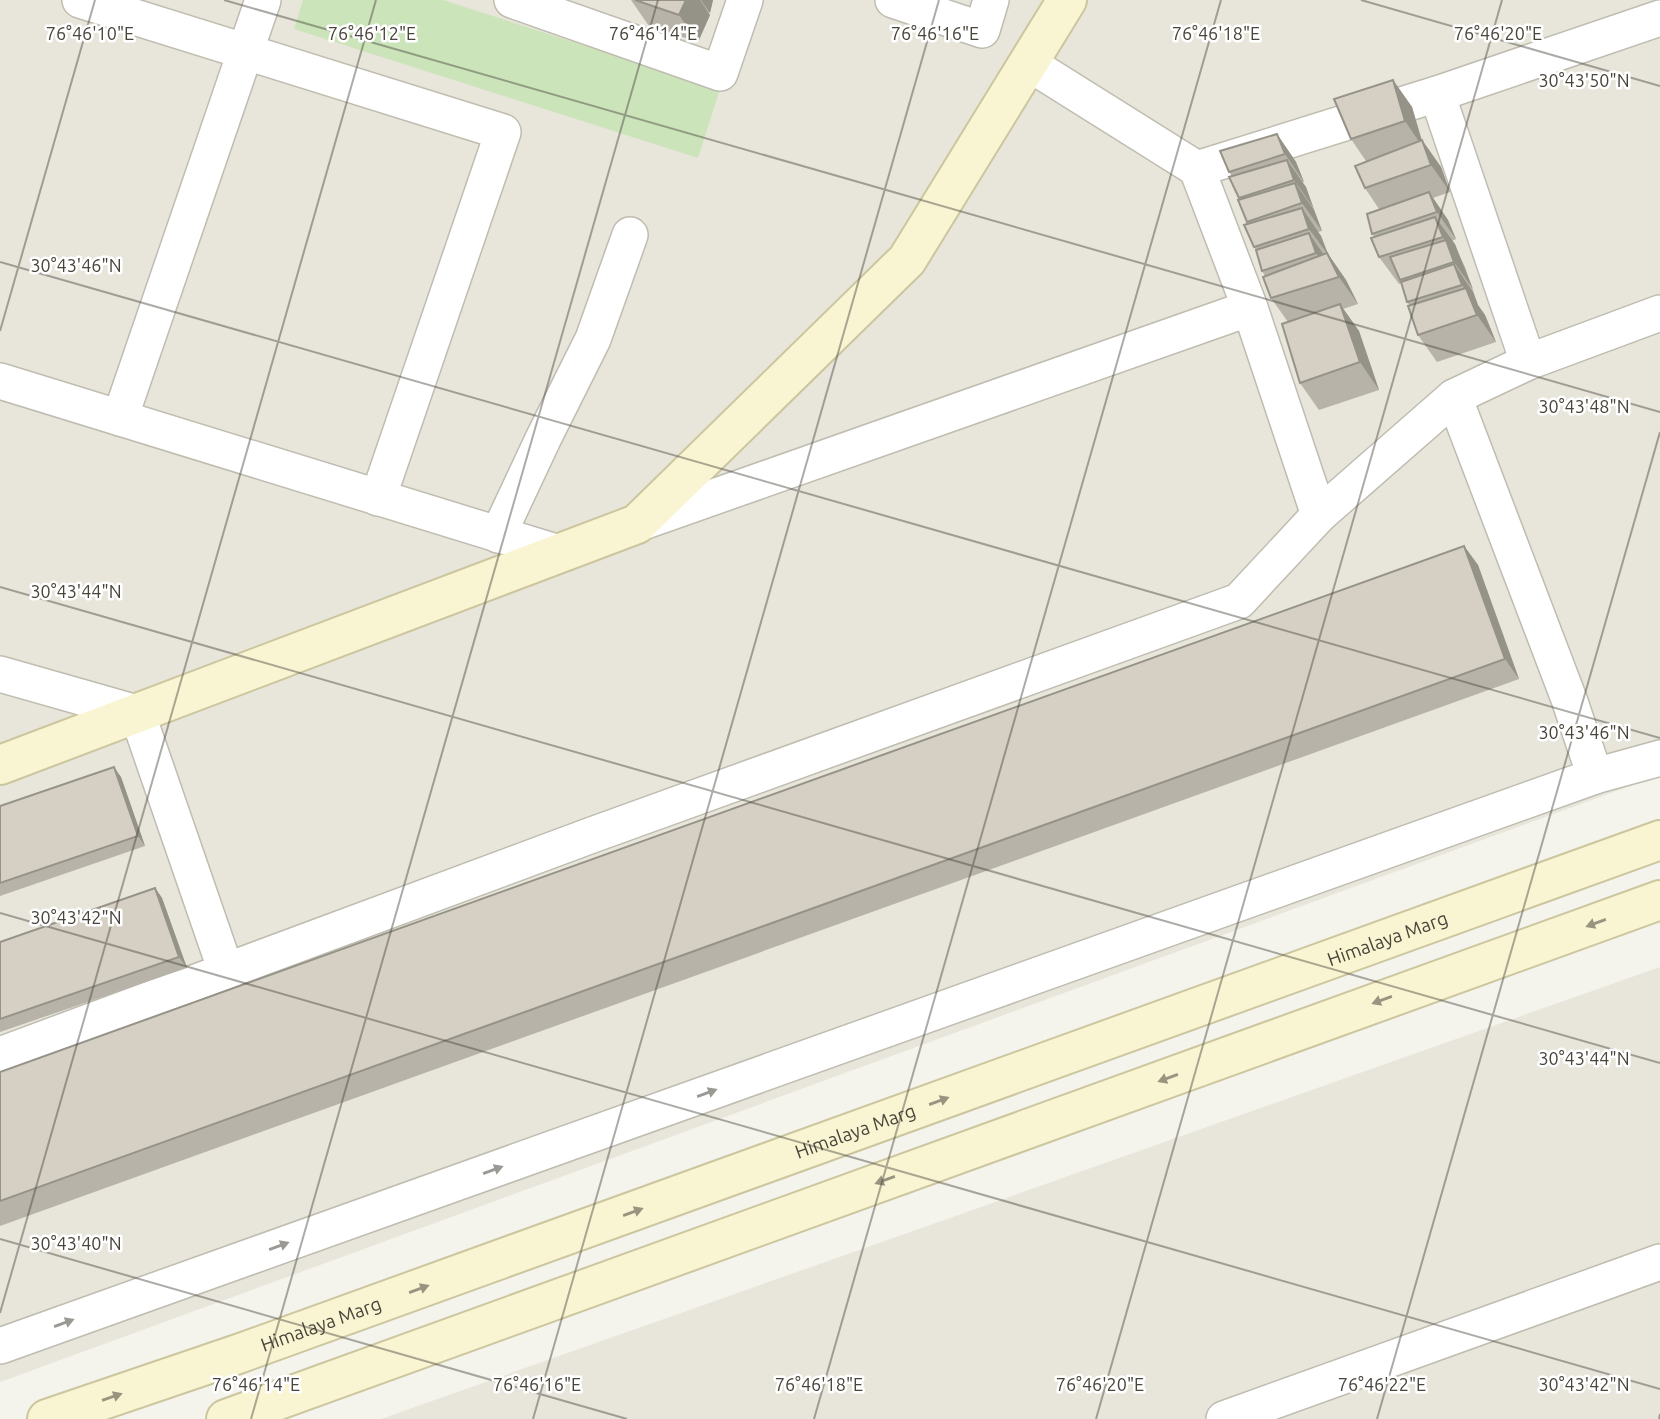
<svg xmlns="http://www.w3.org/2000/svg" width="1660" height="1419" viewBox="0 0 1660 1419" font-family="Ubuntu,sans-serif">
<style>
.residential{fill:#e8e5db}
.green{fill:#cce4ba}
.lines{fill:none;stroke-linecap:round;stroke-linejoin:round}
.street-casing{stroke:#bfbcb0;stroke-width:38}
.secondary-casing{stroke:#ccc69f;stroke-width:42}
.street{stroke:#fff;stroke-width:35}
.secondary{stroke:#f9f4d2;stroke-width:38}
.wall{fill:#b7b3a8}
.shaded-wall{fill:#959288}
.building{fill:#d5d0c3;stroke:#959288;stroke-width:2}
.oneway{fill:#98947f}
.oneway2{fill:#9a9993}
.ticks{fill:none;stroke:#48453b;stroke-width:2;stroke-opacity:0.45}
.labels{text-anchor:middle;stroke-width:5;stroke-linejoin:round;paint-order:stroke}
.street-label{font-size:19px;fill:#48453b;stroke:#fff}
.ticks-label{font-size:18px;text-anchor:middle;fill:#48453b;stroke:#fff;stroke-width:5;stroke-linejoin:round;paint-order:stroke}
</style>
<rect width="100%" height="100%" fill="#f4f3ec"/>
<!-- residential -->
<g class="residential">
<polygon points="0,0 1660,0 1660,775 0,1382"/>
<polygon points="1660,967 1660,1419 381,1419"/>
</g>
<!-- green -->
<polygon class="green" points="303,0 443,0 720,89 698,158 294,29"/>
<g class="lines">
<!-- street casing -->
<g class="street-casing">
<g id="street">
<polyline points="80,0 503,132 378,498"/>
<polyline points="512,0 720,73 745,0"/>
<polyline points="893,0 982,30 991,0"/>
<polyline points="1028,63 1197,169 1250,308 1319,515"/>
<polyline points="1437,94 1528,362"/>
<polyline points="1197,169 1437,94 1660,18"/>
<polyline points="0,381 559,553"/>
<polyline points="1454,397 1569,699 1595,776"/>
<polyline points="120,418 263,0"/>
<polyline points="637,524 1250,308"/>
<polyline points="498,535 543,439 593,339 630,235"/>
<polyline points="0,674 137,713 226,971"/>
<polyline points="0,1055 592,835 1239,601 1319,515 1454,397 1528,362 1660,313"/>
<polyline points="0,1346 1595,776 1660,758"/>
<polyline points="1224,1419 1660,1262"/>
</g>
</g>
<!-- secondary casing -->
<g class="secondary-casing">
<g id="secondary">
<polyline points="0,765 637,524 907,260 1067,0"/>
<path id="s1" d="M47,1419L238,1354L1660,840"/>
<polyline points="226,1419 1660,900"/>
</g>
</g>
<!-- street -->
<use href="#street" class="street"/>
<!-- secondary -->
<use href="#secondary" class="secondary"/>
</g>
<!-- wall -->
<g class="wall">
<polygon points="631,0 713,0 710,13 708,12 710,15 698,42 649,26"/>
<polygon points="1393,80 1412,107 1422,140 1441,167 1450,192 1433,198 1448,220 1456,239 1452,241 1465,267 1478,305 1485,315 1496,342 1437,362 1418,335 1410,306 1407,302 1401,283 1399,284 1379,257 1375,237 1372,234 1379,209 1365,188 1366,161 1351,139"/>
<polygon points="1277,134 1296,162 1304,182 1302,182 1306,187 1322,231 1318,232 1321,236 1328,254 1346,280 1358,304 1343,309 1359,331 1379,390 1319,410 1300,383 1288,322 1271,298 1265,276 1262,271 1256,250 1254,247 1249,224 1232,176 1229,172"/>
<polygon points="1464,546 1478,565 1519,679 0,1226 0,1072"/>
<polygon points="121,777 145,846 0,896 0,806"/>
<polygon points="155,888 162,898 187,968 0,1032 0,942"/>
</g>
<!-- shaded-wall -->
<g class="shaded-wall">
<polygon points="686,0 700,0 710,15 698,42 679,15"/>
<polygon points="701,0 713,0 710,13"/>
<polygon points="1393,80 1412,107 1424,149 1405,121"/>
<polygon points="1277,134 1296,162 1304,182 1285,154"/>
<polygon points="1422,140 1441,167 1450,192 1431,165"/>
<polygon points="1287,160 1306,187 1313,207 1294,180"/>
<polygon points="1295,183 1314,210 1322,231 1302,203"/>
<polygon points="1429,192 1448,220 1456,239 1437,212"/>
<polygon points="1302,208 1321,236 1328,254 1346,280 1358,304 1339,277 1329,256 1309,229"/>
<polygon points="1435,217 1455,244 1473,289 1454,262"/>
<polygon points="1309,233 1328,261 1335,280 1316,253"/>
<polygon points="1454,264 1473,292 1478,305 1485,315 1496,342 1477,315 1470,296 1462,285"/>
<polygon points="1340,304 1359,331 1379,390 1360,362"/>
<polygon points="1464,546 1478,565 1519,679 1505,659"/>
<polygon points="114,767 121,777 145,846 138,836"/>
<polygon points="155,888 162,898 187,968 179,957"/>
</g>
<!-- building -->
<g class="building">
<polygon points="635,0 686,0 679,15"/>
<polygon points="1393,80 1405,121 1351,139 1334,99"/>
<polygon points="1277,134 1285,154 1229,172 1220,151"/>
<polygon points="1422,140 1431,165 1365,188 1355,166"/>
<polygon points="1287,160 1294,180 1239,198 1229,177"/>
<polygon points="1295,183 1302,203 1247,222 1238,200"/>
<polygon points="1429,192 1437,212 1372,234 1367,214"/>
<polygon points="1302,208 1309,229 1254,247 1244,225"/>
<polygon points="1435,217 1443,237 1379,257 1371,238"/>
<polygon points="1309,233 1316,253 1262,271 1256,250"/>
<polygon points="1446,240 1454,262 1400,280 1390,257"/>
<polygon points="1327,253 1339,277 1271,298 1263,277"/>
<polygon points="1454,264 1462,285 1407,302 1401,282"/>
<polygon points="1466,288 1477,315 1418,335 1408,306"/>
<polygon points="1340,304 1360,362 1300,383 1282,324"/>
<polygon points="1464,546 1505,659 0,1201 0,1072"/>
<polygon points="114,767 138,836 0,883 0,806"/>
<polygon points="155,888 179,957 0,1019 0,942"/>
</g>
<!-- one-way arrows -->
<defs><path id="oneway-solid" d="M-6-.8H1V-3.2L6.5 0L1 3.2V.8H-6Z" transform="scale(1.75)"/></defs>
<g class="oneway">
<use href="#oneway-solid" transform="translate(1596 923) rotate(160)"/>
<use href="#oneway-solid" transform="translate(1382 1000) rotate(160)"/>
<use href="#oneway-solid" transform="translate(1168 1078) rotate(160)"/>
<use href="#oneway-solid" transform="translate(939 1101) rotate(-20)"/>
<use href="#oneway-solid" transform="translate(885 1180) rotate(160)"/>
<use href="#oneway-solid" transform="translate(633 1212) rotate(-20)"/>
<use href="#oneway-solid" transform="translate(419 1289) rotate(-20)"/>
<use href="#oneway-solid" transform="translate(112 1397) rotate(-19)"/>
</g>
<g class="oneway2">
<use href="#oneway-solid" transform="translate(707 1093) rotate(-20)"/>
<use href="#oneway-solid" transform="translate(493 1170) rotate(-20)"/>
<use href="#oneway-solid" transform="translate(279 1246) rotate(-20)"/>
<use href="#oneway-solid" transform="translate(64 1323) rotate(-20)"/>
</g>
<!-- ticks -->
<path class="ticks" d="M224,0L1660,412M1361,0L1660,86M0,262L1660,738M0,331L95,0M0,587L1660,1063M0,913L1660,1389M0,1239L627,1419M0,1313L376,0M251,1419L658,0M533,1419L939,0M814,1419L1221,0M1096,1419L1502,0M1377,1419L1660,432M1659,1419L1660,1414"/>
<g class="labels">
<!-- street labels -->
<g class="street-label">
<text dy="7" stroke="none"><textPath href="#s1" startOffset="1424">Himalaya Marg</textPath></text>
<text dy="7" stroke="none"><textPath href="#s1" startOffset="858">Himalaya Marg</textPath></text>
<text dy="7" stroke="none"><textPath href="#s1" startOffset="290">Himalaya Marg</textPath></text>
</g>
</g>
<g class="ticks-label">
<text x="90" y="40">76°46'10"E</text>
<text x="372" y="40">76°46'12"E</text>
<text x="653" y="40">76°46'14"E</text>
<text x="935" y="40">76°46'16"E</text>
<text x="1216" y="40">76°46'18"E</text>
<text x="1498" y="40">76°46'20"E</text>
<text x="1584" y="87">30°43'50"N</text>
<text x="76" y="272">30°43'46"N</text>
<text x="1584" y="413">30°43'48"N</text>
<text x="76" y="598">30°43'44"N</text>
<text x="1584" y="739">30°43'46"N</text>
<text x="76" y="924">30°43'42"N</text>
<text x="1584" y="1065">30°43'44"N</text>
<text x="76" y="1250">30°43'40"N</text>
<text x="1584" y="1391">30°43'42"N</text>
<text x="256" y="1391">76°46'14"E</text>
<text x="537" y="1391">76°46'16"E</text>
<text x="819" y="1391">76°46'18"E</text>
<text x="1100" y="1391">76°46'20"E</text>
<text x="1382" y="1391">76°46'22"E</text>
</g>
</svg>
